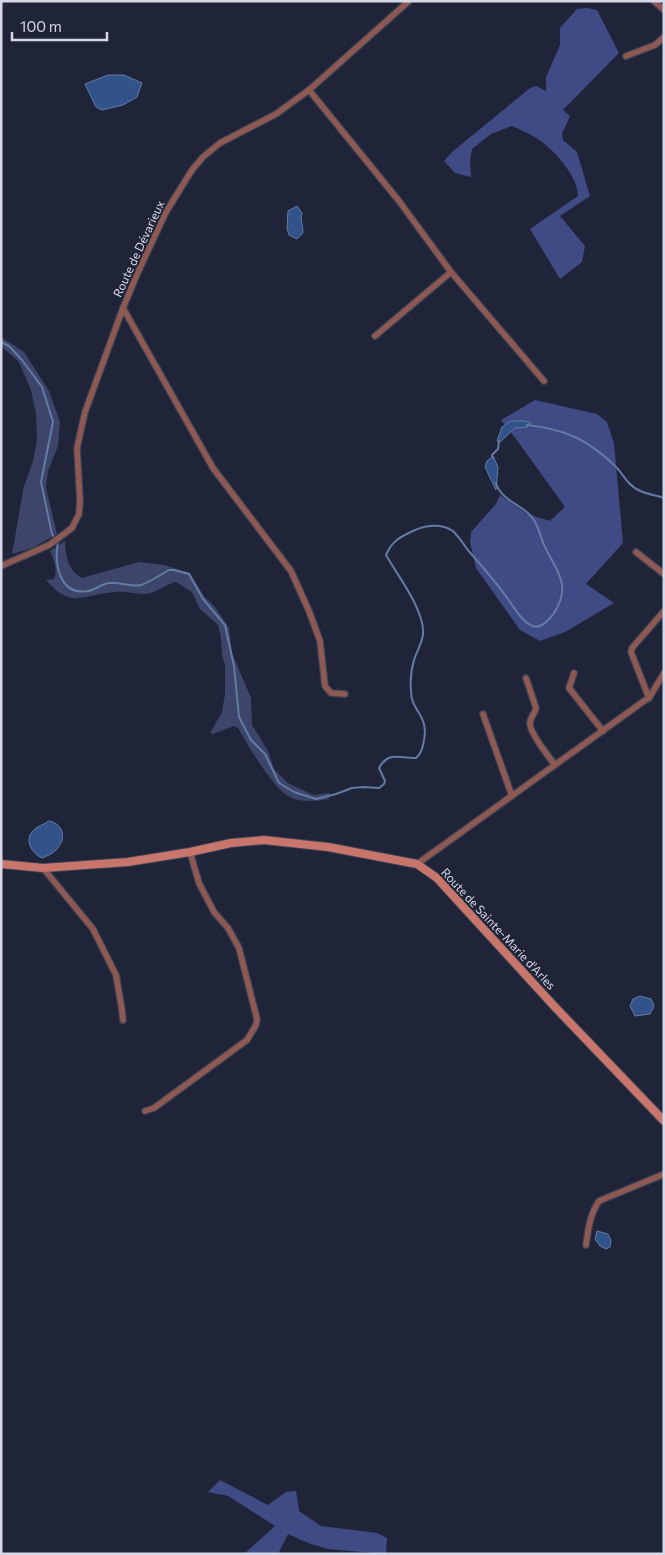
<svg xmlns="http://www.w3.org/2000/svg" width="665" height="1555" viewBox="0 0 665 1555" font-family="Commissioner,sans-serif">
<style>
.green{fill:#3d456a}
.forest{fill:#404a84}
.water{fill:#325389;stroke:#637ba5}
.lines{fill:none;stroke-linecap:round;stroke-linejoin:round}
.stream{stroke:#637ba5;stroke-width:2}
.street-casing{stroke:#3d4154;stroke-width:8}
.secondary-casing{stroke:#3d4154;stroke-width:10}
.street{stroke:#8e5953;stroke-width:5.5}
.secondary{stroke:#c8756b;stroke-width:8}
.labels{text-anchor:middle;stroke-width:4;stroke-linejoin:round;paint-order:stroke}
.street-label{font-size:12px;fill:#d5d8e6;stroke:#202438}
</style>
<rect width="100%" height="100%" fill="#202438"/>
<!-- green -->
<g class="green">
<polygon points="1,337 24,352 49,391 60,422 58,446 48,471 46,488 57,534 32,548 12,554 24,486 33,461 37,440 36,414 31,390 19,362 1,346"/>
<path d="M65,541C66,557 67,569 82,578L139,562L164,565L190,573L204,596L215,607L229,628L232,653L251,698L252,725L268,751L274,769L288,783L313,795L329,793V799C316,801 302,803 290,797C273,789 248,745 238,728L234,726L213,734L210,733L222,712L225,694V665L222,655L221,638L218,625L200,609L192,592L176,582C167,584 160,590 151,593C141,596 128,591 117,592C84,593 72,611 46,580L54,579C58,569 54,561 50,551Z"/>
</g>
<!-- forest -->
<g class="forest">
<path d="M587,8L597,10L619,53L563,110L570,116L562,134L563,140L577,152L590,196L560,216L585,246L582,262L560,279L530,229L578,196C578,176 554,150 538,139C530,134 521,130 512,126L491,134L472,149L470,161L471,177L455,173L444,161L452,152L530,88L536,86L546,91V77L560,45V28L577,9Z"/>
<polygon points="535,400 597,414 607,422 614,443 623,543 586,584 614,603 565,632 540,641 520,630 476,568 470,542 471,532 496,504 500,495 527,514 550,521 565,507 516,439 501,420"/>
<polygon points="220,1480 268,1505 286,1492 296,1491 299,1511 321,1526 377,1533 387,1538 386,1554 328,1549 308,1543 288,1534 278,1554 244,1554 275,1526 228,1496 208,1492"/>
</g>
<!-- water -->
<g class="water">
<polygon points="108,75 124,75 142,83 137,97 123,105 102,110 96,107 85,84"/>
<path d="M297,206L302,213C300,220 303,225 303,233L297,239L289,235L287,228L288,211Z"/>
<polygon points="511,421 525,421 531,423 527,427 515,428 500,442 497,441 502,427"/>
<polygon points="493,456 498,467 496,490 485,467 487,461"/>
<path d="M49,821C64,824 67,839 56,850C52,854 47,856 42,858C31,853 23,838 35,829C38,826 45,824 49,821Z"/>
<polygon points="640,996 651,999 654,1006 650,1014 635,1016 630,1006 633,999"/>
<polygon points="597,1231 608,1234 611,1240 610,1247 606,1249 600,1246 595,1239"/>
</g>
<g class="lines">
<!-- stream -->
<g class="stream">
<polyline points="1,342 9,346 22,360 42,387 53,422 41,482 52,534 55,538"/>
<path d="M527,425C564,429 587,439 614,465C620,470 623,477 629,483C638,493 651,494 664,498"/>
<polyline points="493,458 492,455 498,449 499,441"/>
<path d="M58,542C54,563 59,596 88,591C96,590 102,583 110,583C120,582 132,587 141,585C150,582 160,575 169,570H174L189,574L203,599L225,625L234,666L239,717L251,740L265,754L279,783L294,792L316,799L336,794L352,788L363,787L379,788L384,784L385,781L379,768C389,750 401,759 416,758C421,754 422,750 423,745C431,714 411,713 411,691C410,680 411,670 414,660C419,645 427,637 421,619C414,596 398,576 386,555C392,541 400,537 413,531C425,525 441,523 453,531C458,536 463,543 467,549C482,566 497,583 510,602C515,609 524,624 533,626C541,629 550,619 554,613C572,585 557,572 545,547C540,537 539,525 531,516C520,504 501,500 496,483"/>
</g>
<!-- street casing -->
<g class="street-casing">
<g id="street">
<polyline points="654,1 664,10"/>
<polyline points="626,56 655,45 664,37"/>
<polyline points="309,90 399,201 451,272 544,381"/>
<polyline points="123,308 213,468 291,571 309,611 320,641 325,686 331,693 345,694"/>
<polyline points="375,336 451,272"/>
<polyline points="636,552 664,574"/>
<polyline points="1,566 49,545 72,528 79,514 80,501 77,448 85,412 123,308 138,272 166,212 192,170 203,157 220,143 276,114 309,90 409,1"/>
<polyline points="574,673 569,688 603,731"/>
<path d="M526,678L536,708C535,714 530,717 530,723C529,732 549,757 555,765"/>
<polyline points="649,698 631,652 632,648 664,611"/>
<polyline points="483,714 512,796"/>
<polyline points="417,864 644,701 649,698 664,673"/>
<polyline points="43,868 93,929 116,975 122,1010 123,1020"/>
<polyline points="145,1111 154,1108 247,1040 256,1025 257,1019 239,948 228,928 214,912 199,883 190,852"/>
<path d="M586,1245C588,1230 590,1214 599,1201L664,1174"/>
</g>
</g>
<!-- secondary casing -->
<g class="secondary-casing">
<polyline id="secondary" points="1,864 43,868 128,862 190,852 231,843 264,840 328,847 417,864 437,878 554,1006 664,1121"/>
</g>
<!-- street -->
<use href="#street" class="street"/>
<!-- secondary -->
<use href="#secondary" class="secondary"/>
</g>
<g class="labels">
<!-- street labels -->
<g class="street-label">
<text transform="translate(139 249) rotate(-65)" y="4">Route de Dévarieux</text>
<text transform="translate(498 929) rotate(47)" y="4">Route de Sainte-Marie d'Arles</text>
</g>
</g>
<!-- border -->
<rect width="665" height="1555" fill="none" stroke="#d5d8e6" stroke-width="5"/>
<!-- scale -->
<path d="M12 32v8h95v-8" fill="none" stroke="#d5d8e6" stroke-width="2.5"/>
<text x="20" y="32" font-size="15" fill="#d5d8e6" stroke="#202438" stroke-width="4" paint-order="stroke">100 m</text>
</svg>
